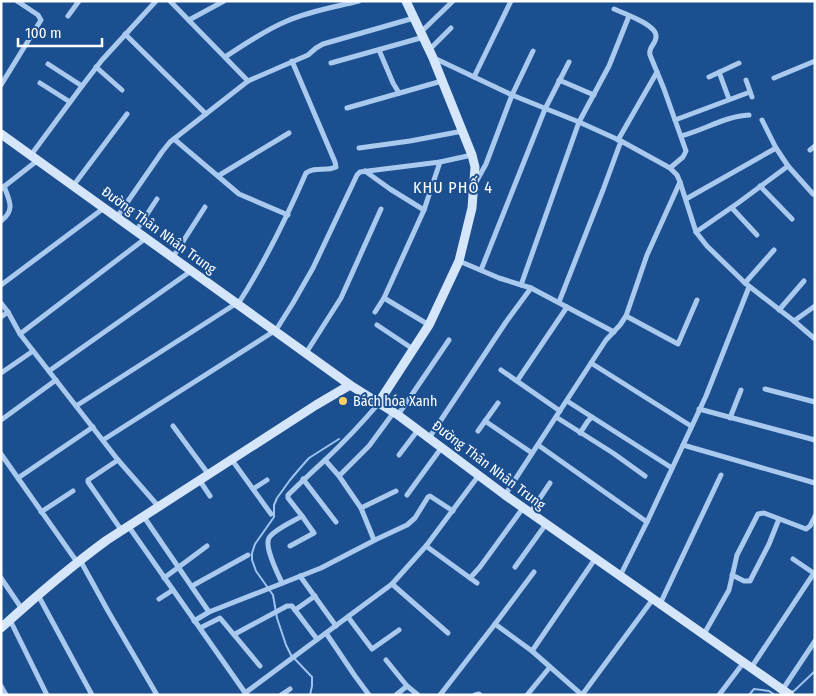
<svg xmlns="http://www.w3.org/2000/svg" width="816" height="696" viewBox="0 0 816 696" font-family="'Fira Sans Condensed',sans-serif">
<style>
.lines{fill:none;stroke-linecap:round;stroke-linejoin:round}
.stream{stroke:#9cc4f0;stroke-width:2}
.street{stroke:#a9c9ee;stroke-width:5}
.secondary{stroke:#d6e6fa;stroke-width:9}
.poi-dot{fill:#ffd166;stroke:#1b4f8f;stroke-width:2}
.labels{text-anchor:middle;stroke-width:4;stroke-linejoin:round;paint-order:stroke}
.street-label{font-size:14px;fill:#fff;stroke:#1b4f8f}
.poi-label{font-size:14px;fill:#fff;stroke:#1b4f8f;text-anchor:start}
.quarter-label{font-size:16px;letter-spacing:1px;fill:#fff;stroke:#1b4f8f}
</style>
<rect width="100%" height="100%" fill="#1b4f8f"/>
<g class="lines">
<!-- stream -->
<g class="stream">
<polyline points="790,692 794,691 815,671"/>
<polyline points="310,695 312,686 312,677 291,655 286,645 277,618 273,595 256,571 252,560 252,553 255,544 274,517 274,505 277,498 290,480 301,467 309,458 339,439"/>
<polyline points="749,695 754,689 769,691 775,695"/>
</g>
<!-- street -->
<g class="street">
<polyline points="170,1 248,81"/>
<path d="M614,9C623,13 658,25 656,37C656,44 648,47 650,55L664,89L686,151L683,157L670,168"/>
<polyline points="68,16 79,1"/>
<polyline points="189,20 224,1"/>
<polyline points="421,32 453,1"/>
<polyline points="125,34 206,114"/>
<polyline points="379,50 393,83 399,93"/>
<polyline points="429,50 451,28"/>
<path d="M225,57C245,44 265,30 287,21C309,11 335,7 359,1"/>
<polyline points="434,58 512,95 579,122 621,141 670,168 677,175 680,182 696,232 707,246 745,283 794,321 815,339"/>
<polyline points="331,63 424,37"/>
<polyline points="48,64 82,86"/>
<polyline points="96,67 122,90"/>
<polyline points="719,72 729,99"/>
<polyline points="474,77 511,1"/>
<polyline points="709,77 739,63"/>
<polyline points="774,78 815,61"/>
<polyline points="559,80 594,95"/>
<polyline points="746,80 752,97"/>
<polyline points="40,83 70,102"/>
<polyline points="1,85 41,20 38,15 17,1"/>
<polyline points="347,108 442,81"/>
<polyline points="675,120 750,92"/>
<polyline points="762,120 776,148 788,166 813,194"/>
<path d="M681,136C704,130 726,116 749,115"/>
<polyline points="174,139 239,194 288,215"/>
<polyline points="618,140 657,72"/>
<polyline points="359,148 410,141 463,131"/>
<polyline points="810,150 815,146"/>
<polyline points="31,155 82,86 102,60 156,1"/>
<polyline points="365,171 390,189 424,210"/>
<polyline points="218,176 289,133"/>
<polyline points="476,182 486,164 512,95 533,51"/>
<polyline points="73,186 127,114"/>
<polyline points="760,186 792,219"/>
<polyline points="1,189 38,160"/>
<polyline points="686,199 776,148"/>
<polyline points="732,208 757,235"/>
<polyline points="117,217 162,152 170,142 248,81 308,55 316,48 323,44 414,18"/>
<path d="M1,221C16,210 9,200 4,186"/>
<polyline points="136,231 157,199"/>
<polyline points="696,232 738,203 788,166"/>
<polyline points="173,257 205,207"/>
<polyline points="459,261 499,278 531,288 614,332"/>
<polyline points="481,270 545,109 569,62"/>
<polyline points="745,283 774,250"/>
<polyline points="1,285 104,208"/>
<polyline points="521,285 579,122 609,66 629,16"/>
<polyline points="384,298 429,325"/>
<polyline points="559,302 603,190 621,141"/>
<polyline points="1,303 8,312 20,334 118,460 159,507"/>
<path d="M238,304C265,262 286,219 306,173C315,166 326,172 336,167L335,162L292,61"/>
<polyline points="779,310 804,281"/>
<polyline points="375,312 384,298 424,210 440,162"/>
<polyline points="626,316 678,344 697,300"/>
<polyline points="1,317 8,312"/>
<polyline points="794,321 815,306"/>
<polyline points="377,325 413,349"/>
<polyline points="20,334 146,238"/>
<polyline points="306,353 341,298 381,209"/>
<polyline points="591,363 691,426"/>
<polyline points="501,370 560,411"/>
<polyline points="49,371 191,271"/>
<polyline points="1,373 33,351"/>
<polyline points="517,381 567,307"/>
<polyline points="765,389 815,402"/>
<polyline points="567,401 592,417"/>
<polyline points="76,406 237,303"/>
<polyline points="699,409 815,440"/>
<polyline points="398,415 449,340"/>
<polyline points="556,417 613,453 645,476"/>
<polyline points="730,418 741,390"/>
<polyline points="1,420 56,380"/>
<polyline points="485,421 532,453"/>
<polyline points="173,426 209,475"/>
<polyline points="478,431 498,403"/>
<polyline points="580,433 588,421 592,417 672,468"/>
<polyline points="429,438 506,322 531,288"/>
<polyline points="103,440 276,330 293,303 313,268 357,175 360,172 440,162 472,155"/>
<polyline points="538,445 647,522"/>
<polyline points="683,445 815,483"/>
<polyline points="1,454 77,562"/>
<polyline points="399,455 418,430"/>
<polyline points="118,460 88,480 88,482 122,531"/>
<polyline points="232,460 271,514"/>
<polyline points="325,460 339,476 361,508 374,540"/>
<polyline points="339,476 369,446 394,412"/>
<polyline points="18,478 93,427"/>
<polyline points="303,479 336,522"/>
<polyline points="200,481 210,496"/>
<polyline points="253,489 267,480"/>
<polyline points="407,495 442,447"/>
<polyline points="505,495 606,340 620,325 626,316 647,255 680,182"/>
<polyline points="361,508 396,491"/>
<polyline points="41,512 73,491"/>
<polyline points="530,513 550,483"/>
<polyline points="144,517 209,612"/>
<polyline points="129,527 246,694"/>
<polyline points="290,546 314,533 302,516"/>
<polyline points="426,546 477,583"/>
<polyline points="793,559 815,574"/>
<polyline points="80,560 108,611 157,695"/>
<polyline points="515,567 546,524"/>
<polyline points="732,575 744,581 750,581 769,544 779,519"/>
<polyline points="300,576 336,626"/>
<polyline points="620,576 647,522 706,396 749,287"/>
<polyline points="1,578 22,609"/>
<polyline points="164,578 207,546"/>
<polyline points="470,578 480,567 523,508"/>
<path d="M282,583C278,574 264,547 269,538C273,530 294,521 302,516L288,498V495C300,483 312,472 325,460C344,442 362,423 379,403"/>
<polyline points="392,584 448,633"/>
<polyline points="192,586 248,555"/>
<polyline points="38,595 92,695"/>
<polyline points="159,599 173,590"/>
<polyline points="660,604 721,475"/>
<polyline points="295,610 315,596"/>
<polyline points="348,617 372,649 399,630"/>
<polyline points="10,620 47,695"/>
<polyline points="194,621 209,612 321,568 377,539 407,525 415,518 428,497 430,496 453,511"/>
<polyline points="495,624 532,651 582,695"/>
<polyline points="200,628 220,618 260,666"/>
<polyline points="326,633 355,676 369,695"/>
<polyline points="235,634 287,606 292,606 317,639"/>
<polyline points="704,634 729,590 737,555 758,514 764,513 806,529 810,526 815,516"/>
<polyline points="532,651 595,559"/>
<polyline points="386,660 407,686 418,695"/>
<polyline points="751,668 814,573"/>
<polyline points="1,686 6,695"/>
<polyline points="783,689 815,641"/>
<polyline points="245,693 392,584 426,546 479,475"/>
<polyline points="281,695 290,689"/>
<polyline points="396,695 407,686"/>
<polyline points="440,695 495,624 534,572"/>
<polyline points="475,695 479,694 480,695"/>
<polyline points="527,695 550,667"/>
<polyline points="582,695 653,599"/>
<polyline points="719,695 744,662"/>
</g>
<!-- secondary -->
<g class="secondary">
<polyline points="1,134 350,385 398,415 505,495 790,695"/>
<polyline points="379,402 429,325 459,261 472,208 475,167 472,155 433,58 406,1"/>
<path d="M1,628C35,597 70,567 107,540L316,405L350,385"/>
</g>
</g>
<!-- markers -->
<circle class="poi-dot" cx="343" cy="401" r="5"/>
<g class="labels">
<!-- street labels -->
<g class="street-label">
<text transform="translate(159 230) rotate(36)" y="5">Đường Thân Nhân Trung</text>
<text transform="translate(489 465) rotate(37)" y="5">Đường Thân Nhân Trung</text>
</g>
<!-- poi labels -->
<g class="poi-label">
<text x="353" y="406">Bách hóa Xanh</text>
</g>
<!-- quarter labels -->
<g class="quarter-label">
<text x="453" y="193">KHU PHỐ 4</text>
</g>
</g>
<!-- border -->
<rect width="816" height="696" fill="none" stroke="#ffffff" stroke-width="5"/>
<!-- scale -->
<path d="M18 38v8h84v-8" fill="none" stroke="#ffffff" stroke-width="2.5"/>
<text x="25" y="38" font-size="15" fill="#ffffff" stroke="#1b4f8f" stroke-width="4" paint-order="stroke">100 m</text>
</svg>
